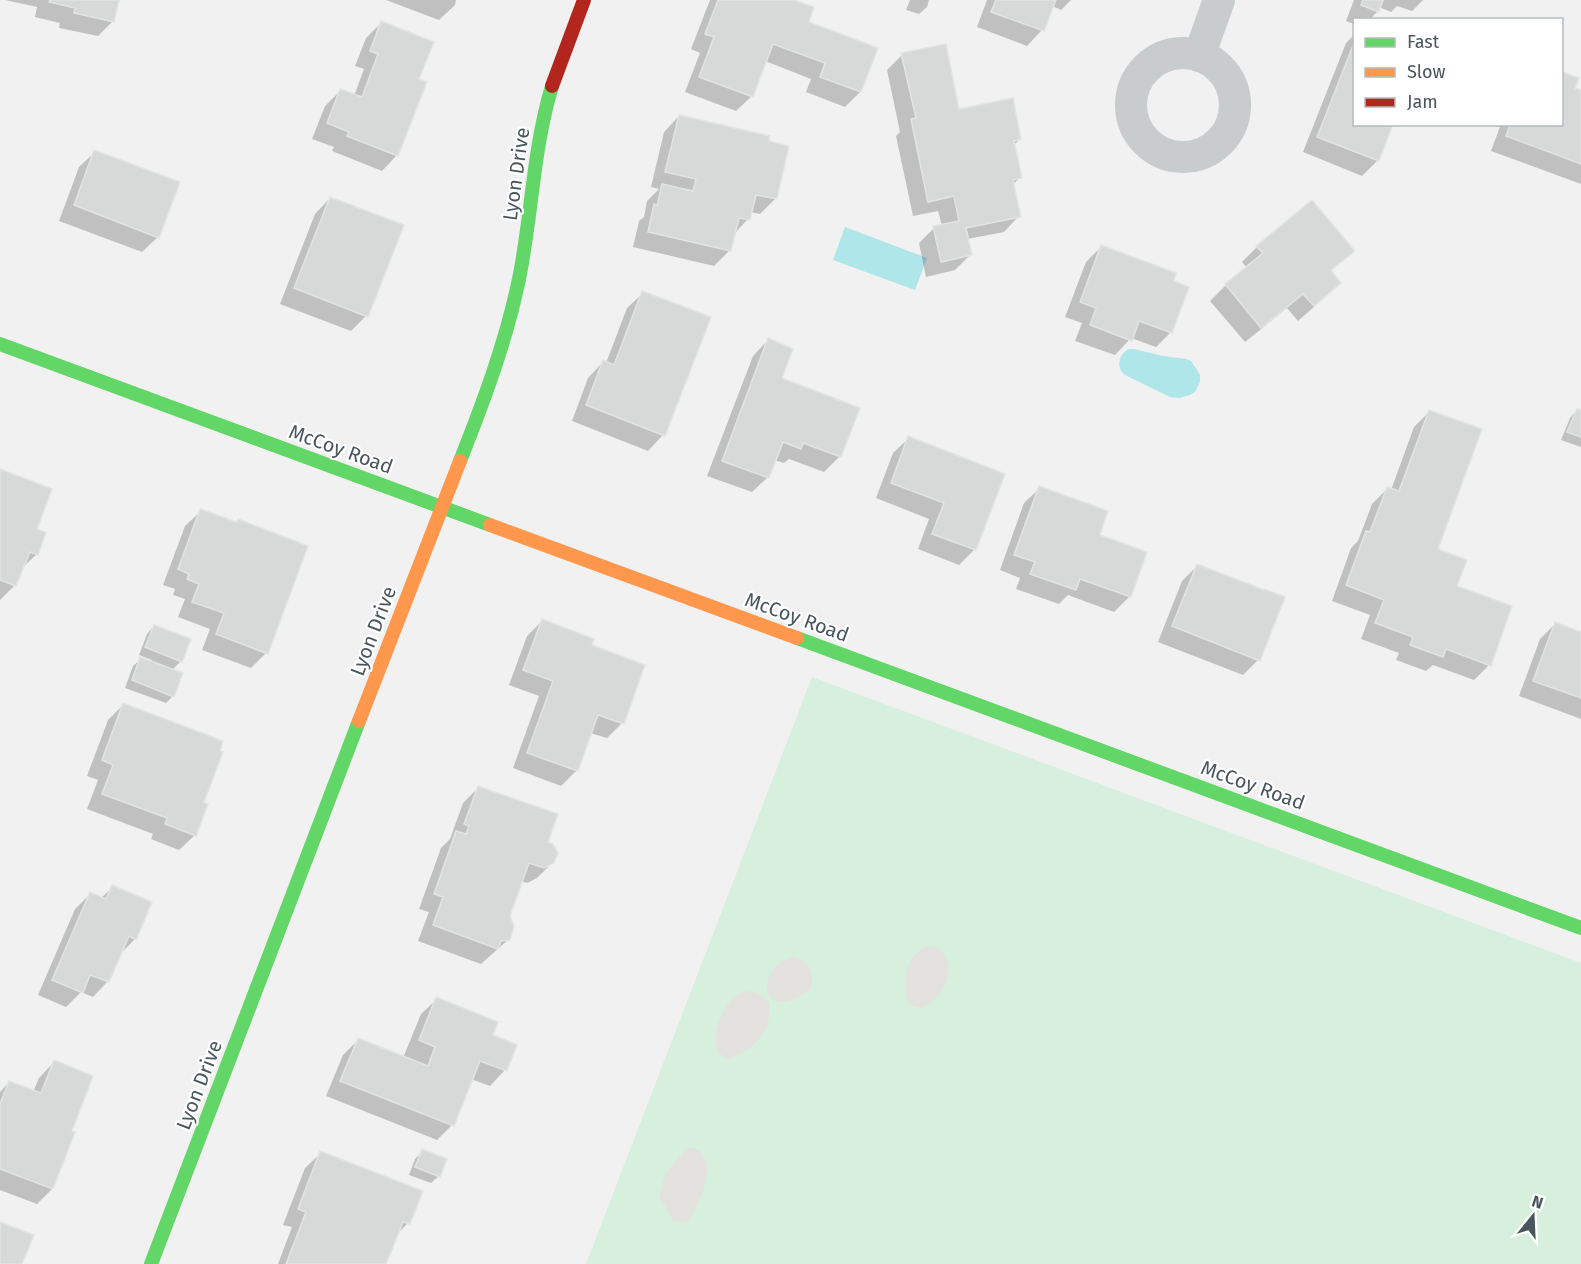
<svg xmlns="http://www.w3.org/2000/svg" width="1581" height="1264" viewBox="0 0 1581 1264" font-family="'Fira Sans',sans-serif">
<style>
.green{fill:#d7efdd}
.sand{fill:#e4e2de}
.water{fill:#aee6ea}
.shadow{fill:#0003}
.building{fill:#d7d9d9;stroke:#e2e3e4;stroke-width:1.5}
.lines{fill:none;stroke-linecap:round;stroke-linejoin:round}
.street{stroke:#c8cccd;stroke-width:32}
.fast{stroke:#63d668;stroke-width:14}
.slow{stroke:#ff974d;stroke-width:14}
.jam{stroke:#b3261e;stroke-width:14}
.labels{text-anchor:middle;stroke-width:4.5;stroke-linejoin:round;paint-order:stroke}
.street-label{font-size:20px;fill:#49565c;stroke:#fff}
</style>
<rect width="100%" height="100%" fill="#f1f1f1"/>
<!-- green -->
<polygon class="green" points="812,677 1581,963 1581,1264 586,1264"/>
<!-- sand -->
<g class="sand">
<path d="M928,946C931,947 935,947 938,948C940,949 943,953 944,955C958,974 940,999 923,1008C919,1007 913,1007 910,1004C902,997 905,970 910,962C914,954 920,950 928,946Z"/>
<path d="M794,956C810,963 816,973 810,990C802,995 790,1004 780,1002C757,998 768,970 781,962C785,959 790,958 794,956Z"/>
<path d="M747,991L758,993L769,1002C769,1007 769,1012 769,1017C766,1038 747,1054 728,1059C723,1056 716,1052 715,1046C712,1032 726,1000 738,994C741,992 744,992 747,991Z"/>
<path d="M690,1147C693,1149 696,1149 699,1151C719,1167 697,1206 688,1222L673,1221L666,1207L659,1197L665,1175L681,1155Z"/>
</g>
<!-- water -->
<g class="water">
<polygon points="845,227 927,258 915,290 833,260"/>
<path d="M1129,349H1134L1163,356L1186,359L1191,361L1197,370L1200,375V382L1195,392L1190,395L1179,398L1170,397L1125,375C1116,368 1118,355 1129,349Z"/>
</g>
<!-- shadow -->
<g class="shadow">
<polygon points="5,0 118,0 113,21 98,36 59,28 60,23 35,17 37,7"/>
<polygon points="386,0 456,0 455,5 439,20"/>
<polygon points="710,0 790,0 807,23 876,49 860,92 845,107 806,92 811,79 765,61 752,96 736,111 685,92 700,53 691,49"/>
<polygon points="910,0 929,0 927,7 919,14 906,10"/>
<polygon points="987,0 1071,0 1061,10 1052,6 1042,30 1027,46 977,27"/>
<polygon points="1354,0 1423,0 1412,11 1397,6 1391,12 1379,7 1378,11 1369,20 1354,20 1354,24 1346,21"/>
<polygon points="381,23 417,79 397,155 382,171 332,151 334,147 312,139 325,106 340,91 354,96 364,69 355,66 366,38"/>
<polygon points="1354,35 1354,124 1378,160 1362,176 1303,152 1346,43"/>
<polygon points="902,55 958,111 1020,139 1014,145 1021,177 1012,185 1019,216 1004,232 967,239 970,255 955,270 926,277 919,243 934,228 942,226 938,211 913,216 896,136 900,132 887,70"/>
<polygon points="1562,73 1577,79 1573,88 1581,91 1581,184 1491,151 1501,124 1562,124"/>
<polygon points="679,116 787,147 775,199 760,214 750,212 748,219 733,235 730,250 714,266 633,247 639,221 644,217 647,201 659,189 651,187 664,132"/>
<polygon points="95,152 158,237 142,252 59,221 79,167"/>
<polygon points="330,198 366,316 351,331 280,304 315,214"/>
<polygon points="1102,246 1172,282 1171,332 1156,347 1131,338 1115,355 1075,341 1082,323 1065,317 1086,262"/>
<polygon points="1257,247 1353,251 1330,272 1339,283 1324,298 1298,321 1287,308 1245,342 1210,301 1226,285 1247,268 1242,262"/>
<polygon points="643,293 663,435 648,451 572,421 588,378 603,362 606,363 627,308"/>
<polygon points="768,340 780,379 840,456 824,472 789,459 784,463 774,460 768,477 752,492 707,476 753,356"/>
<polygon points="1577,410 1581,412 1581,447 1561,440 1570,418"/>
<polygon points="1430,411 1436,550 1455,587 1489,665 1474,680 1433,665 1426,671 1396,660 1399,653 1361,639 1370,615 1332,601 1351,548 1358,541 1372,504 1387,489 1391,490 1414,427"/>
<polygon points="909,438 1003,475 974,550 959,565 918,549 929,519 876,498 893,453"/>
<polygon points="0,470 37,554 21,569 15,585 0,600"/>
<polygon points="1040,488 1098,535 1146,553 1129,597 1114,612 1068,595 1059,604 1016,589 1020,578 1000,570 1024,503"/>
<polygon points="201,511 266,653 251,668 202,650 210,629 178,617 185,599 173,595 175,589 163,585 185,526"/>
<polygon points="1197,566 1258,660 1243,675 1158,642 1182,581"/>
<polygon points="542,621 590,646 622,723 607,738 590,733 577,770 561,786 513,768 539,696 509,685 527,636"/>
<polygon points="1555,624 1581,634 1581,719 1519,696 1540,639"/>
<polygon points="154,626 181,661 172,670 173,696 166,703 125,688 133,666 141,659 150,662 152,660 139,655 147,634"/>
<polygon points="123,705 218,751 202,803 195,835 179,850 151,839 153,834 87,809 98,780 87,776 108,720"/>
<polygon points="479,787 546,842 553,862 537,878 527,883 521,881 508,916 509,939 481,964 418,941 429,912 419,909 441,848 450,839 463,803"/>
<polygon points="113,887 135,939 120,954 108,981 93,997 81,992 66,1007 38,995 75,909 90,894 100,899"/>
<polygon points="437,999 491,1035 505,1070 490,1086 471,1079 452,1125 437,1140 326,1096 343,1055 358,1040 403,1058 421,1014"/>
<polygon points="54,1062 70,1131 74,1133 52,1189 37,1204 0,1190 0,1092 9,1082 33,1092 39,1078"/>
<polygon points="423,1151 439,1176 431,1183 409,1175 415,1159"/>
<polygon points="321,1153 408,1223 395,1236 385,1264 278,1264 292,1227 283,1225 305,1168"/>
</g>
<!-- building -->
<g class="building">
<polygon points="50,0 119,0 114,22 74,13 75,8 49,2"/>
<polygon points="718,0 794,0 814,7 809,22 878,48 861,92 820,77 825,63 773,44 753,97 699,77 714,37 705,34"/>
<polygon points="996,0 1056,0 1044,31 991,12"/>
<polygon points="1363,0 1383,0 1379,12 1361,5"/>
<polygon points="381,21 434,42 419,79 427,82 398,156 347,136 349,132 327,123 340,89 362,97 378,54 370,51"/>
<polygon points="1354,43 1354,124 1393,124 1379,161 1317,137"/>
<polygon points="946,44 959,109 1013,98 1021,139 1014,141 1022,178 1013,180 1021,217 966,228 972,255 941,262 933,226 959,221 954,196 928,202 911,119 916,118 901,53"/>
<polygon points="1562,72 1579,78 1575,88 1581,90 1581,164 1506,136 1510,124 1562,124"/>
<polygon points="679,115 770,136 769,141 789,146 777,199 756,195 750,220 739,218 731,251 648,232 654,204 657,206 662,184 693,191 696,179 665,172"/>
<polygon points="94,150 180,182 159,238 74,205"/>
<polygon points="330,197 404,225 368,317 294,288"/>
<polygon points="1312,200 1355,251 1331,270 1341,283 1314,306 1303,294 1261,328 1225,284 1263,253 1256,246"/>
<polygon points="1101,245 1176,273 1174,281 1189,287 1172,333 1139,321 1132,341 1090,325 1096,308 1080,302"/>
<polygon points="642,291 711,317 665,436 586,405 603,360 614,365"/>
<polygon points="768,338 793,349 782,378 860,408 841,457 803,443 801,449 783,442 769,478 722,461"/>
<polygon points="1577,409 1581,410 1581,437 1567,432"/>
<polygon points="1429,410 1482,429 1438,549 1467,560 1457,586 1512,606 1491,666 1446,649 1443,657 1410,645 1413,637 1375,623 1384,600 1346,585 1366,531 1370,532 1387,487 1399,491"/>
<polygon points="908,436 1005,474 976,550 932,534 944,503 891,483"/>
<polygon points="0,469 52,489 37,529 46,532 38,555 30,552 16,586 0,580"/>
<polygon points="1039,486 1108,511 1100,535 1147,552 1131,597 1080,579 1076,590 1030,574 1035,562 1014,555"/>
<polygon points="200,509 237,522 238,519 308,546 268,654 216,634 224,613 192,602 199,584 187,579 189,574 178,569"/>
<polygon points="1197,564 1264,590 1264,589 1285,597 1260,661 1172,626"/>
<polygon points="542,619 594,639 592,645 645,665 624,724 598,715 578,771 527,753 553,681 523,670"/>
<polygon points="1555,622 1581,632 1581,698 1533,681"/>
<polygon points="154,625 191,639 182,662 145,647"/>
<polygon points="140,657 183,673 174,697 132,680"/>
<polygon points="123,703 223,741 220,751 223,752 204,802 208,804 196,836 165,824 167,818 102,794 113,765 102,760"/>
<polygon points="478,786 558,814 548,842 553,844 558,853 554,863 544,868 529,863 510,916 514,926 510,940 501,941 498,949 433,925 443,897 434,894 456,831 466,834 469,826 464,824"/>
<polygon points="112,885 152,902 136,940 129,936 109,982 90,975 83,993 52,980 90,892 106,899"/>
<polygon points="436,997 498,1022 493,1035 517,1045 507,1071 480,1061 454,1126 340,1081 358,1038 428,1066 435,1047 419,1040"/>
<polygon points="54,1060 93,1076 72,1131 75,1132 53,1189 0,1169 0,1104 9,1081 41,1093"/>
<polygon points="422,1149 447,1159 440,1177 415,1167"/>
<polygon points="320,1151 423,1191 410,1224 403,1222 386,1264 286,1264 306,1212 298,1209"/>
<polygon points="0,1222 34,1235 22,1264 0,1264"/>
</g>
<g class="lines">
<!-- street -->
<g class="street">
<circle cx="1183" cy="105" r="52"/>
<polyline points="1199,56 1219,0"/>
</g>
<!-- fast -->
<g class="fast">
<polyline points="0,344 490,525"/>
<path d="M460,461C483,403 506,342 519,279C532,215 533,149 552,86"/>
<polyline points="797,638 1581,928"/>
<polyline points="151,1264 359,721"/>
</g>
<!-- slow -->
<g class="slow">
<polyline points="490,525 797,638"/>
<polyline points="359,721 460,461"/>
</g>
<!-- jam -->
<polyline class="jam" points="552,86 584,0"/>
</g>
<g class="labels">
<!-- street labels -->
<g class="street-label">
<text transform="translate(516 174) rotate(-82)" y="7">Lyon Drive</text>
<text transform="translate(341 449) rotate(20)" y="7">McCoy Road</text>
<text transform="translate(797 617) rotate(20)" y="7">McCoy Road</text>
<text transform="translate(373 631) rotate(-69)" y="7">Lyon Drive</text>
<text transform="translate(1253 785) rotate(20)" y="7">McCoy Road</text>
<text transform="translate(199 1085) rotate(-69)" y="7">Lyon Drive</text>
</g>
</g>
<!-- legend -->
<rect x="1353" y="18" width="210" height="108" fill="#ffffff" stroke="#b6bbbe" stroke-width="1.5"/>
<rect x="1365" y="38" width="30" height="9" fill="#63d668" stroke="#b6bbbe" stroke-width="1.5"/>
<text x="1407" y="48" font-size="18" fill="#49565c">Fast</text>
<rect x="1365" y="68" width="30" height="9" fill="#ff974d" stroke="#b6bbbe" stroke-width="1.5"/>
<text x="1407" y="78" font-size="18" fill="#49565c">Slow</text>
<rect x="1365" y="98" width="30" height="9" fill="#b3261e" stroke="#b6bbbe" stroke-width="1.5"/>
<text x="1407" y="108" font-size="18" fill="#49565c">Jam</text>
<!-- north arrow -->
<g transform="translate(1533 1216) rotate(18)" stroke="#ffffff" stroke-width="4.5" paint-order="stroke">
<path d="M0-4.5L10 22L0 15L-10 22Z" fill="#49565c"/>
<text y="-9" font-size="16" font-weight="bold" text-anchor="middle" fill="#49565c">N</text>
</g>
</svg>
